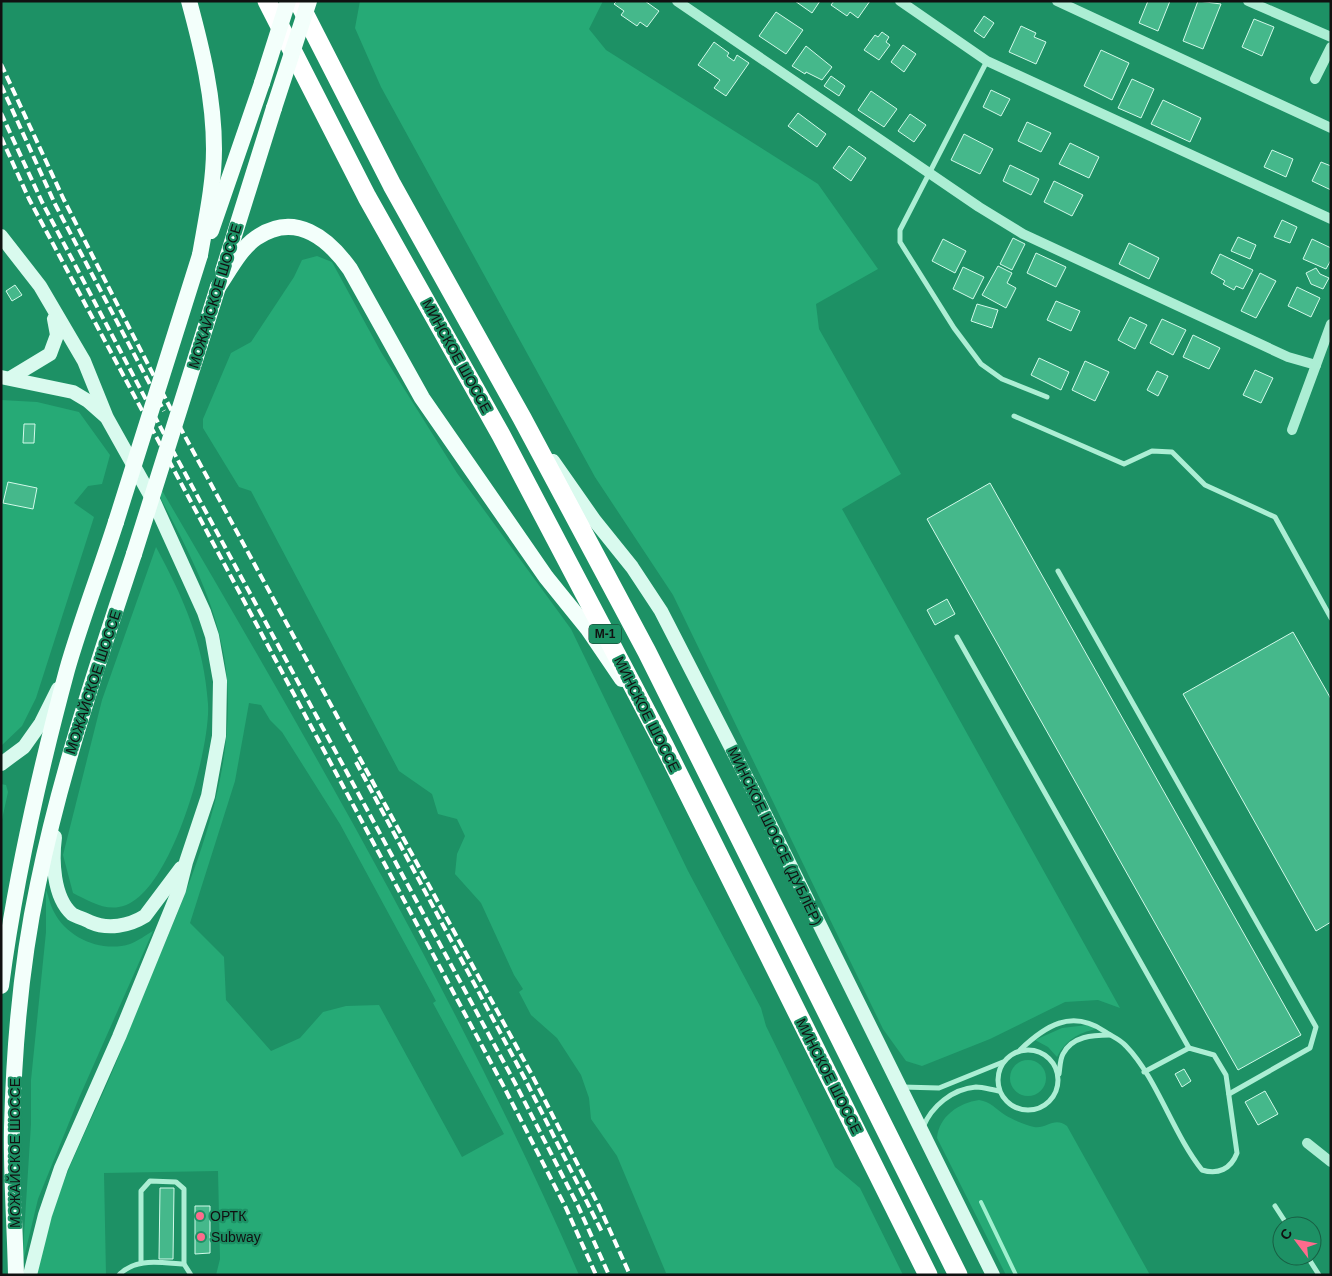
<svg xmlns="http://www.w3.org/2000/svg" width="1332" height="1276" viewBox="0 0 1332 1276" font-family="Arial,sans-serif">
<style>
.green{fill:#26aa76;fill-rule:evenodd}
.lines{fill:none;stroke-linecap:round;stroke-linejoin:round}
.stream{stroke:#a0f0cf;stroke-width:4}
.building{fill:#45b88b;stroke:#d2faea}
.lane{stroke:#aceed4;stroke-width:5}
.street{stroke:#aceed4;stroke-width:10}
.secondary{stroke:#d9faee;stroke-width:14}
.primary{stroke:#f3fffb;stroke-width:16}
.highway{stroke:#fff;stroke-width:19}
.rail{stroke:#fff;stroke-width:4;stroke-dasharray:9 4;stroke-linecap:butt}
.primary-bridge{stroke:#f3fffb;stroke-width:16}
.poi-dot{fill:#fe6b8d;stroke:#1d9165;stroke-width:2}
.labels{text-anchor:middle;stroke-width:4.5;stroke-linejoin:round;paint-order:stroke}
.shield{fill:#1d9165;stroke:#15372a;stroke-width:1}
.shield-label{font-size:12px;font-weight:bold;fill:#111}
.street-label{font-size:14px;fill:#111;stroke:#1d9165}
.poi-label{font-size:14px;fill:#111;stroke:#1d9165;text-anchor:start}
</style>
<rect width="100%" height="100%" fill="#1d9165"/>
<!-- green -->
<g class="green">
<polygon points="360,1 603,1 589,29 606,50 818,184 878,269 816,304 819,329 901,474 842,509 1120,1008 1098,1000 1065,1002 990,1039 922,1066 906,1061 883,1029 673,595 595,477 381,87 355,28"/>
<polygon points="317,256 332,262 381,352 457,473 571,629 688,871 761,1008 766,1026 835,1167 860,1188 903,1275 666,1273 617,1156 591,1119 589,1098 581,1075 557,1038 531,1015 519,992 523,989 514,975 481,903 455,874 457,854 465,836 457,819 438,814 432,794 399,771 251,491 239,487 203,428 203,419 231,353 251,342 294,277 302,260"/>
<polygon points="1,400 37,402 79,412 110,455 102,484 88,486 74,503 94,517 36,698 22,726 1,746"/>
<path d="M160,487C310,744 460,1002 579,1275H216L220,1259L218,1171L104,1173L106,1275H37C42,1256 45,1237 51,1218C65,1170 90,1124 110,1077C123,1047 134,1016 147,985C190,885 243,767 224,656C214,599 188,550 161,499ZM249,703L261,705L270,720L282,732L340,824L436,1001L433,1003L504,1134L462,1157L379,1005L346,1006L323,1012L300,1038L271,1051L226,1000L224,957L190,923L235,781Z"/>
<path d="M156,547C184,599 204,644 208,704C211,748 170,900 119,907C103,910 87,900 73,893L63,855L102,700Z"/>
<polygon points="1,784 6,785 8,792 1,824"/>
<path d="M46,890C49,897 50,905 54,912C67,938 102,953 130,944C138,941 146,935 153,931L79,1098L38,1199L22,1266L31,1124V1080L46,932Z"/>
<path d="M1087,1025L1096,1029C1078,1033 1066,1040 1057,1057L1048,1047L1035,1040L1062,1028Z"/>
<circle cx="1028" cy="1078" r="18"/>
<path d="M979,1100C991,1102 996,1109 1005,1115C1013,1120 1026,1125 1034,1127C1047,1129 1054,1116 1067,1126L1150,1275H1006L937,1138C939,1116 959,1103 979,1100Z"/>
</g>
<g class="lines">
<!-- stream -->
<polyline class="stream" points="981,1202 1016,1275"/>
</g>
<!-- building -->
<g class="building">
<polygon points="617,1 645,1 659,11 647,27 640,22 637,26 621,15 624,11 614,4"/>
<polygon points="795,1 820,1 812,13"/>
<polygon points="834,1 870,1 858,18 850,12 847,16 831,5"/>
<polygon points="1148,1 1170,1 1158,31 1139,23"/>
<polygon points="1198,1 1221,4 1203,49 1183,41"/>
<polygon points="776,12 803,30 786,54 759,36"/>
<polygon points="984,16 994,23 984,38 974,31"/>
<polygon points="1254,19 1274,27 1262,56 1242,47"/>
<polygon points="1021,26 1036,33 1034,37 1046,42 1036,64 1009,52"/>
<polygon points="882,32 889,37 886,42 890,45 879,60 864,50 875,35 878,37"/>
<polygon points="714,42 729,53 727,56 734,61 737,55 749,63 726,96 714,88 720,80 698,65"/>
<polygon points="903,45 916,54 904,72 891,62"/>
<polygon points="806,46 832,67 822,80 806,72 805,74 792,66"/>
<polygon points="1101,50 1129,63 1112,100 1084,86"/>
<polygon points="831,76 845,86 839,96 824,86"/>
<polygon points="1132,79 1154,89 1141,118 1118,108"/>
<polygon points="991,90 1010,99 1001,116 983,107"/>
<polygon points="871,91 897,109 884,127 858,110"/>
<polygon points="1163,100 1201,118 1190,142 1151,124"/>
<polygon points="798,113 826,134 817,147 788,126"/>
<polygon points="910,114 926,125 914,142 898,131"/>
<polygon points="1027,122 1051,133 1041,152 1018,141"/>
<polygon points="964,134 993,149 980,174 951,160"/>
<polygon points="1070,143 1099,157 1089,178 1059,164"/>
<polygon points="849,146 866,158 851,181 833,168"/>
<polygon points="1272,150 1293,159 1286,177 1264,167"/>
<polygon points="1321,162 1331,166 1331,190 1312,181"/>
<polygon points="1010,165 1039,179 1031,195 1003,181"/>
<polygon points="1054,181 1083,195 1072,216 1044,202"/>
<polygon points="1282,220 1297,227 1290,243 1274,237"/>
<polygon points="1238,237 1256,245 1250,259 1231,251"/>
<polygon points="1013,238 1025,244 1012,270 1000,264"/>
<polygon points="943,239 966,251 955,273 932,261"/>
<polygon points="1312,239 1331,248 1331,260 1326,269 1303,259"/>
<polygon points="1129,243 1159,258 1149,279 1119,264"/>
<polygon points="1036,253 1066,267 1056,287 1027,273"/>
<polygon points="1220,254 1253,270 1243,289 1236,286 1234,290 1223,284 1225,281 1211,273"/>
<polygon points="998,266 1012,273 1007,283 1016,288 1006,308 982,295"/>
<polygon points="963,267 984,277 973,299 953,289"/>
<polygon points="1316,268 1320,274 1329,278 1323,289 1311,284 1306,273"/>
<polygon points="1260,273 1276,281 1256,318 1241,311"/>
<polygon points="15,285 22,295 12,301 6,291"/>
<polygon points="1297,287 1320,298 1311,317 1288,306"/>
<polygon points="1056,301 1080,311 1071,331 1047,320"/>
<polygon points="977,304 998,310 992,328 971,321"/>
<polygon points="1130,317 1147,325 1135,349 1118,340"/>
<polygon points="1162,319 1186,330 1173,355 1150,343"/>
<polygon points="1193,335 1220,348 1209,369 1183,357"/>
<polygon points="1039,358 1069,372 1061,390 1031,375"/>
<polygon points="1085,361 1109,372 1095,401 1072,390"/>
<polygon points="1255,370 1273,378 1261,403 1243,395"/>
<polygon points="1157,371 1168,376 1158,396 1147,390"/>
<polygon points="24,424 35,424 34,443 23,443"/>
<polygon points="8,482 37,488 33,509 3,503"/>
<polygon points="990,483 1301,1035 1238,1070 927,519"/>
<polygon points="947,599 955,614 935,625 927,610"/>
<polygon points="1293,632 1331,699 1331,922 1316,931 1183,694"/>
<polygon points="1184,1069 1191,1081 1182,1087 1175,1074"/>
<polygon points="1265,1091 1278,1114 1258,1125 1245,1102"/>
<polygon points="160,1188 174,1188 173,1259 159,1259"/>
<polygon points="195,1206 210,1206 210,1253 195,1254"/>
</g>
<g class="lines">
<!-- lane -->
<g class="lane">
<polyline points="987,61 900,230 900,242 954,328 981,364 1002,379 1047,397"/>
<polyline points="1014,416 1124,464 1152,451 1172,452 1205,485 1275,517 1331,618"/>
<polyline points="1058,571 1316,1027 1310,1048 1229,1094"/>
<polyline points="957,637 1189,1048"/>
<circle cx="1028" cy="1080" r="30"/>
<path d="M1020,1050C1045,1026 1071,1009 1104,1031C1111,1036 1120,1039 1126,1046C1157,1078 1173,1134 1202,1170C1218,1175 1231,1169 1237,1153L1226,1075L1214,1055L1189,1048L1144,1072"/>
<path d="M1059,1074C1060,1068 1060,1059 1063,1054C1072,1036 1093,1035 1110,1035"/>
<polyline points="902,1087 939,1088 1003,1062"/>
<path d="M923,1127C932,1106 952,1089 976,1087C983,1087 992,1090 999,1091"/>
<polyline points="1275,1206 1288,1226"/>
<polyline points="1307,1256 1319,1275"/>
<polyline points="141,1262 141,1191 150,1181 176,1182 184,1189 184,1264 191,1275"/>
<path d="M119,1275C136,1257 161,1263 184,1264"/>
</g>
<!-- street -->
<g class="street">
<polyline points="677,1 979,207 1023,234 1288,357 1316,365 1331,324"/>
<polyline points="900,1 987,61 1331,219"/>
<polyline points="1057,1 1331,128"/>
<polyline points="1248,1 1331,37"/>
<polyline points="1315,79 1331,47"/>
<polyline points="1292,430 1316,365"/>
<polyline points="1307,1143 1331,1162"/>
</g>
<!-- secondary -->
<g class="secondary">
<polyline points="1,236 40,286 84,361 107,418 154,502 204,612 212,636 220,681 219,736 208,796 186,862 179,890 119,1037 61,1168 45,1215 30,1275"/>
<polyline points="1,377 73,392 88,401 105,416"/>
<polyline points="12,377 50,354 57,335 54,319"/>
<polyline points="553,461 595,521 632,567 661,611 756,796 993,1275"/>
<polyline points="1,764 24,747 41,723 58,689"/>
<path d="M55,837C52,860 53,897 72,914C77,917 85,919 90,922C108,930 129,926 145,916L181,868"/>
</g>
<!-- primary -->
<g class="primary">
<path d="M189,1C202,49 214,98 214,149C214,184 206,220 200,255"/>
<polyline points="211,231 262,83"/>
<polyline points="223,271 274,108"/>
<path d="M218,287C229,271 240,249 256,238C295,211 328,238 350,269L422,398L546,577L588,629L622,679"/>
<path d="M1,986C15,880 39,774 67,670C81,621 100,572 116,522"/>
<path d="M16,1275C15,1226 11,1176 12,1128C14,1047 21,963 38,884C61,771 98,663 134,554"/>
</g>
<!-- highway -->
<g class="highway">
<polyline points="267,1 367,197 501,435 664,745 928,1275"/>
<polyline points="298,1 392,185 522,418 647,652 958,1275"/>
</g>
<!-- rail -->
<g class="rail">
<polyline points="1,64 64,200 181,429 532,1075 599,1206 630,1275"/>
<polyline points="1,85 55,204 164,411"/>
<polyline points="1,113 42,202 173,451 515,1083 578,1206 609,1275"/>
<polyline points="1,137 29,199 504,1087 566,1208 596,1275"/>
<polyline points="356,762 525,1079 603,1234"/>
</g>
<!-- primary-bridge -->
<g class="primary-bridge">
<polyline points="262,83 288,1"/>
<polyline points="274,108 309,1"/>
<polyline points="116,522 200,255"/>
<polyline points="134,554 218,287"/>
</g>
</g>
<!-- markers -->
<g class="poi-dot">
<circle cx="200" cy="1216" r="5"/>
<circle cx="201" cy="1237" r="5"/>
</g>
<g class="labels">
<!-- shield labels -->
<rect class="shield" x="589" y="624.5" width="32" height="19" rx="4"/>
<g class="shield-label">
<text x="605" y="638">М-1</text>
</g>
<!-- street labels -->
<g class="street-label">
<text transform="translate(215 296) rotate(-73)" y="5">МОЖАЙСКОЕ ШОССЕ</text>
<text transform="translate(457 356) rotate(61)" y="5">МИНСКОЕ ШОССЕ</text>
<text transform="translate(93 682) rotate(-72)" y="5">МОЖАЙСКОЕ ШОССЕ</text>
<text transform="translate(647 714) rotate(63)" y="5">МИНСКОЕ ШОССЕ</text>
<text transform="translate(775 836) rotate(64)" y="5">МИНСКОЕ ШОССЕ (ДУБЛЁР)</text>
<text transform="translate(829 1076) rotate(63)" y="5">МИНСКОЕ ШОССЕ</text>
<text transform="translate(15 1153) rotate(-90)" y="5">МОЖАЙСКОЕ ШОССЕ</text>
</g>
<!-- poi labels -->
<g class="poi-label">
<text x="210" y="1221">ОРТК</text>
<text x="211" y="1242">Subway</text>
</g>
</g>
<!-- border -->
<rect width="1332" height="1276" fill="none" stroke="#111111" stroke-width="5"/>
<!-- north arrow -->
<g transform="translate(1297 1241) rotate(302)"><circle r="24" fill="#1d9165" stroke="#185e43"/>
<path d="M0-4L9 19L0 12L-9 19Z" fill="#fe6b8d"/>
<text y="-8" font-size="14" font-weight="bold" text-anchor="middle" fill="#111111">С</text>
</g>
</svg>
